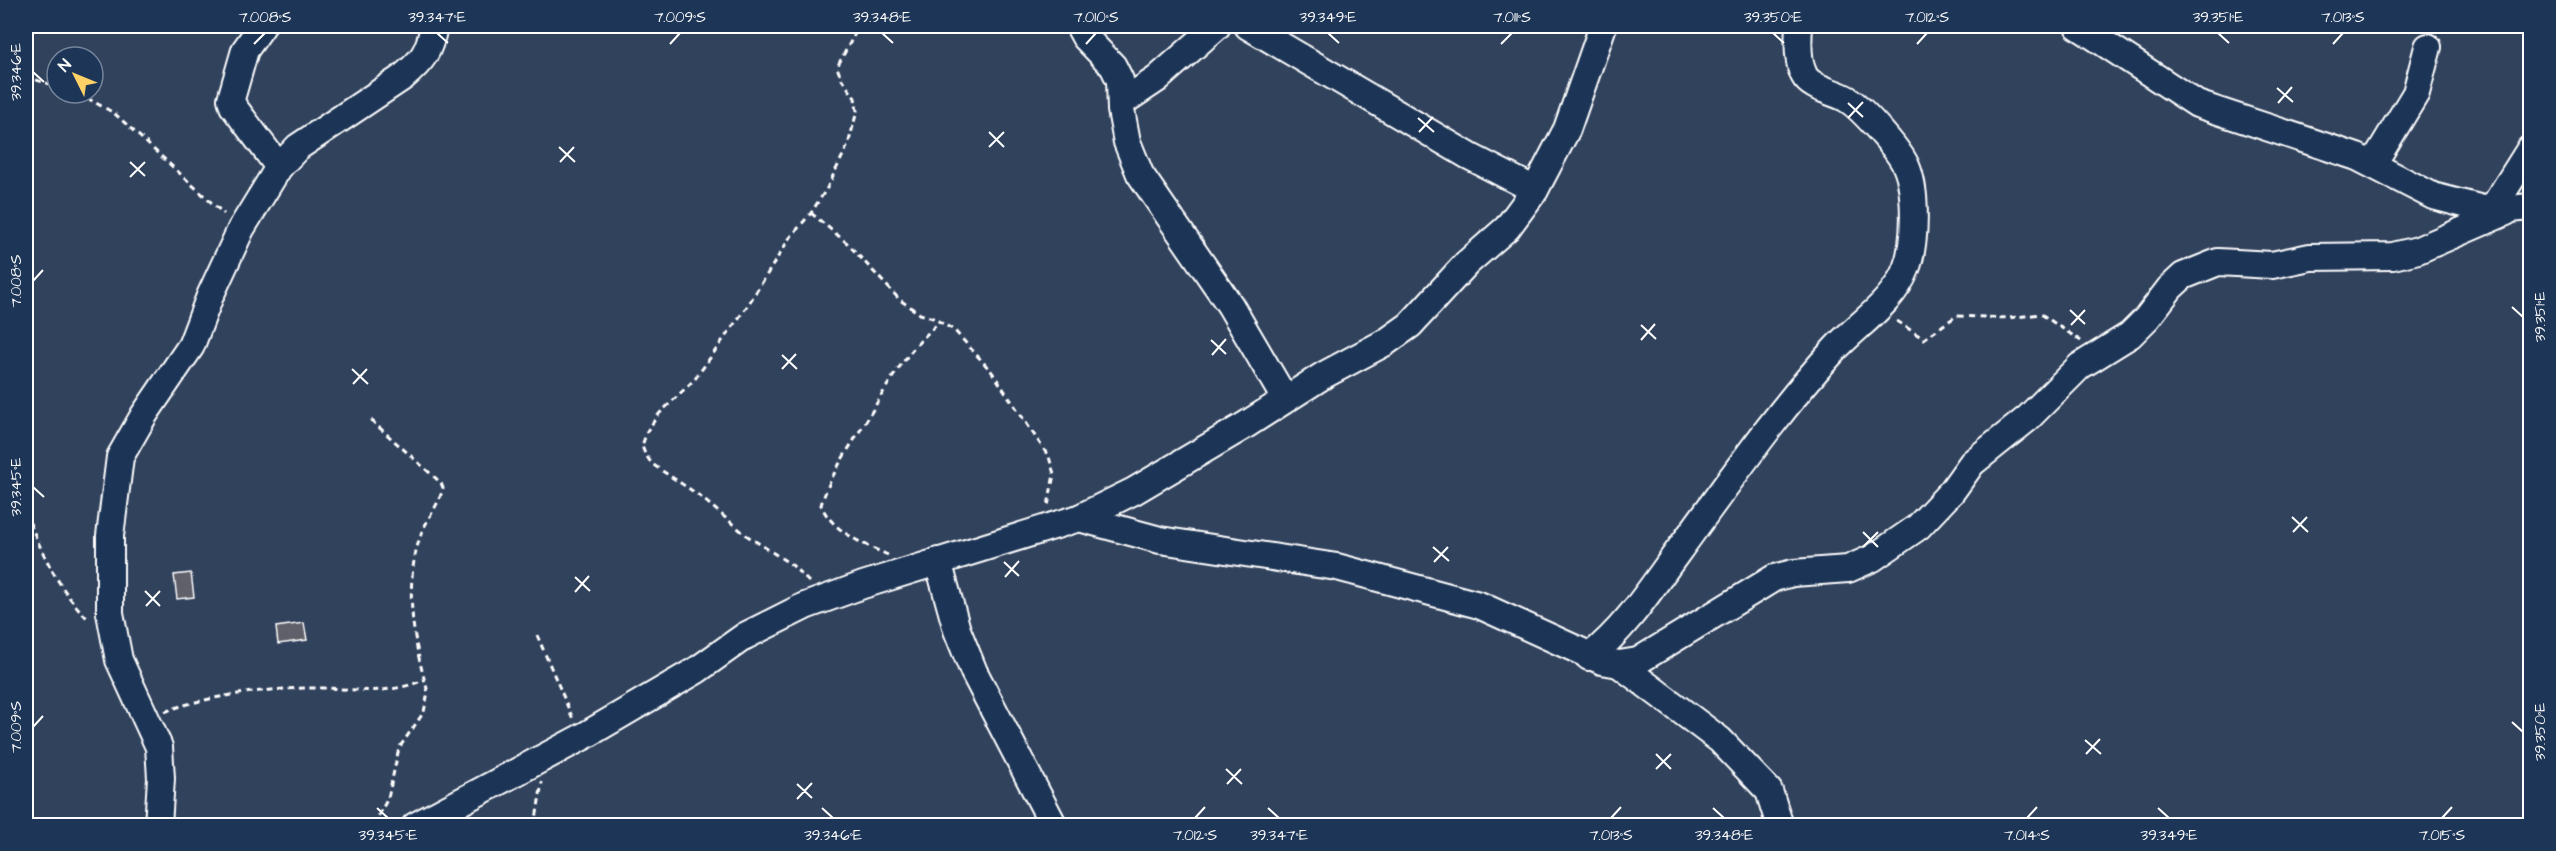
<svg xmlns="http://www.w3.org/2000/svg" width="2556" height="851" viewBox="0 0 2556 851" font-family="'Architects Daughter',sans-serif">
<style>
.building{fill:#60606a;stroke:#fff;stroke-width:1.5}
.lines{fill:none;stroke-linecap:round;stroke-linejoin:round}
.minor-casing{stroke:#fff;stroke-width:30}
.path{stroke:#fff;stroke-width:3;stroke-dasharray:6 4.5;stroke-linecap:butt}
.minor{stroke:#1d3557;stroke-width:26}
.ticks{fill:none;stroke:#fff;stroke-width:2}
.neatline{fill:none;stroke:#fff;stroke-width:2}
.ticks-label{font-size:15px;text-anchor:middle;fill:#fff}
</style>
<rect width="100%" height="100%" fill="#31425d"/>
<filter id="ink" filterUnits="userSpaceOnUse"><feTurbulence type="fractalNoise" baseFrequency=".0167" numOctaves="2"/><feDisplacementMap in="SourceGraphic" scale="12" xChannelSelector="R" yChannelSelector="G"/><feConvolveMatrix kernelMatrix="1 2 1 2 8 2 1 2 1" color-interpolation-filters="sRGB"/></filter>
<g filter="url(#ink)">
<!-- building -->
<g class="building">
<polygon points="191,573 194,597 177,599 174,575"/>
<polygon points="304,623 307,640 278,644 276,627"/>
</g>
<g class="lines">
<!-- minor casing -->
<g class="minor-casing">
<g id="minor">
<polyline points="262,26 245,50 231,99 233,106 279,167"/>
<polyline points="1079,26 1085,37 1113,66 1120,80 1121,110 1127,142 1140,174 1230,305 1285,399"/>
<polyline points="1248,26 1469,156 1535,190"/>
<polyline points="2078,26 2197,104 2357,157 2433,196 2491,211 2530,207"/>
<polyline points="1121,103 1157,79 1217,26"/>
<polyline points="2373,164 2416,93 2428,47"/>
<polyline points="2491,211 2530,149"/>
<polyline points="1079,518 1160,540 1337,567 1479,605 1602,661 1619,664 1638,661 1774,578 1793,573 1848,569 1873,558 1918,527 1952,491 1972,463 2028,418 2080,366 2130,335 2147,318 2170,288 2183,276 2218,262 2272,265 2310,257 2393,256 2418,250 2506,212"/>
<polyline points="938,561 957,630 974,672 1054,826"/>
<path d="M1589,657C1627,627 1651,588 1679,550C1729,482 1777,412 1834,350C1858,324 1893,303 1906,269C1916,244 1917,191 1906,166C1899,150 1862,108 1847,99C1834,91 1811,89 1804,75C1797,61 1798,40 1799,26"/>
<polyline points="1619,664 1720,740 1769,791 1780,826"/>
<path d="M158,826L161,778L159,747L119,660L110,613V536L120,457L144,415L191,346L210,296L241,229L279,167L298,147L403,77C423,60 429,52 434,26"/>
<polyline points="415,826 586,735 697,670 745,636 805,606 863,585 1079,518 1134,491 1244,426 1324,375 1386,342 1410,325 1467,263 1507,228 1535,190 1567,129 1603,26"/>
</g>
</g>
<!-- path -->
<g class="path">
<polyline points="26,77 57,86"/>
<polyline points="78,93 114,113 224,214"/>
<polyline points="811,213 847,243 900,300 920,314 933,318 954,330 992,372 1049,457 1054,474 1048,506"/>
<polyline points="1897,321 1924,339 1956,316 2009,318 2041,314 2081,341"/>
<path d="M371,420L441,483L443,488C439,504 429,516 423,530C402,579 413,643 428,692L424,712L399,748L388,798L373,826"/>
<path d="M26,513C41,551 58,589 88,619"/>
<path d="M888,555C863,544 832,531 821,505C831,473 850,447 868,418C890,381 906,351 940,322"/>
<polyline points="809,582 792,565 746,535 697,494 652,464 645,454 642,446 647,431 659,414 695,379 748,305 789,239 811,213 827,188 848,145 857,111 855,98 841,78 837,67 859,26"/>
<polyline points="537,635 573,719"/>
<path d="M165,712C198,697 272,688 310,688C355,687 378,698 424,680"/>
<polyline points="535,826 542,782"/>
</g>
<!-- minor -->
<use href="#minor" class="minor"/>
</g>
</g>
<!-- ticks -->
<path class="ticks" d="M437,33L448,43M882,33L893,43M1328,33L1339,43M1773,33L1784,43M2218,33L2229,43M254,44L265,33M670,44L680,33M1086,44L1096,33M1501,44L1512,33M1917,44L1927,33M2333,44L2343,33M33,72L44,82M2277,88L2293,102M1848,103L1863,117M2278,103L2292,87M1418,118L1434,132M1848,118L1863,102M989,132L1004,147M1419,132L1433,117M559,147L575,162M989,147L1004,132M130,162L145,176M560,162L574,147M130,177L145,162M33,281L43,270M2512,307L2523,317M2070,310L2085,324M1641,325L1656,339M2071,325L2085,310M1211,340L1226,354M1641,340L1655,324M782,355L797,369M1212,355L1226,339M352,369L368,384M782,369L796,354M353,384L367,369M33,487L44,497M2292,517L2308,532M1863,532L1878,547M2293,532L2307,517M1433,547L1449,561M1863,547L1878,532M1004,562L1019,576M1434,562L1448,547M575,577L590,591M1005,577L1019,561M145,591L160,606M575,592L589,576M146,606L160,591M2512,722L2523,732M33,727L43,716M2085,740L2101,754M1656,754L1671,769M2086,754L2100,739M1226,769L1242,784M1656,769L1671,754M797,784L812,798M1227,784L1241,769M797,799L812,783M377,808L388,818M822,808L833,818M1268,808L1279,818M1713,808L1724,818M2158,808L2169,818M1195,818L1205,807M1611,818L1621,807M2027,818L2037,807M2442,818L2452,807"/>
<!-- margin -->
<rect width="2556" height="851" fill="none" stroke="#1d3557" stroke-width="66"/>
<!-- north arrow -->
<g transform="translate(75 75) rotate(313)"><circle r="28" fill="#1d3557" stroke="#77869a" stroke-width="1.5"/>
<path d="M0-4.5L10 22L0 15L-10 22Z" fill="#ffd166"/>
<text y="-9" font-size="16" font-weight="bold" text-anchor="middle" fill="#ffffff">N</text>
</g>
<rect x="33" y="33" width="2490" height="785" class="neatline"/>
<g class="ticks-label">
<text x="265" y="22">7.008°S</text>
<text x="437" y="22">39.347°E</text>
<text x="680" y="22">7.009°S</text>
<text x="882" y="22">39.348°E</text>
<text x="1096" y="22">7.010°S</text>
<text x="1328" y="22">39.349°E</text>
<text x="1512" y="22">7.011°S</text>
<text x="1773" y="22">39.350°E</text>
<text x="1927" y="22">7.012°S</text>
<text x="2218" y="22">39.351°E</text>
<text x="2343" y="22">7.013°S</text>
<text transform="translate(16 72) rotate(-90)" y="5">39.346°E</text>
<text transform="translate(16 281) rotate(-90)" y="5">7.008°S</text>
<text transform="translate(2540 317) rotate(-90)" y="5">39.351°E</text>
<text transform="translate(16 487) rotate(-90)" y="5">39.345°E</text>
<text transform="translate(16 727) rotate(-90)" y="5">7.009°S</text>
<text transform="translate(2540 732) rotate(-90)" y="5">39.350°E</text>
<text x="388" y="840">39.345°E</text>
<text x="833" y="840">39.346°E</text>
<text x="1195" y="840">7.012°S</text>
<text x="1279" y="840">39.347°E</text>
<text x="1611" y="840">7.013°S</text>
<text x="1724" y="840">39.348°E</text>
<text x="2027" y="840">7.014°S</text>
<text x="2169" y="840">39.349°E</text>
<text x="2442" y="840">7.015°S</text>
</g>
</svg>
